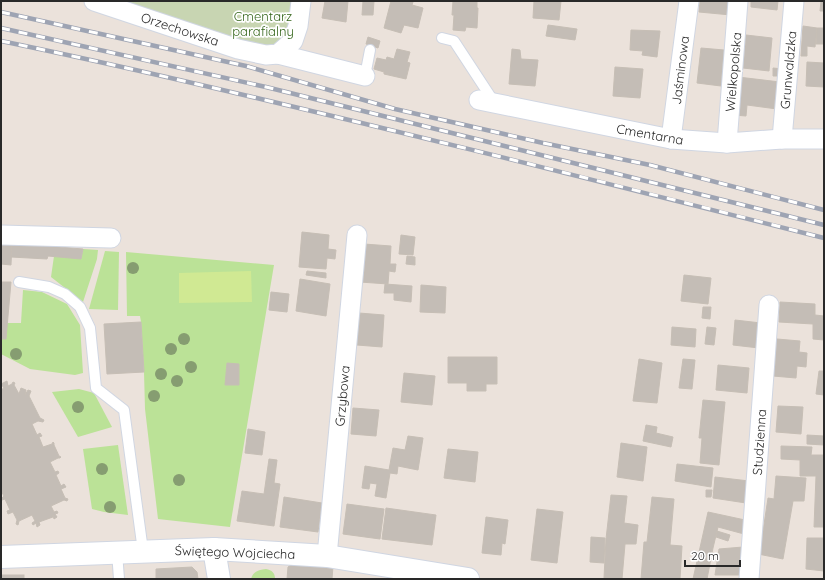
<svg xmlns="http://www.w3.org/2000/svg" width="825" height="580" viewBox="0 0 825 580" font-family="Quicksand,sans-serif">
<style>
.green{fill:#bbe297}
.cemetery{fill:#c8d5b2}
.pitch{fill:#d0e993}
.building{fill:#c4bdb6;stroke:#c6beb5}
.lines{fill:none;stroke-linecap:round;stroke-linejoin:round}
.service-casing{stroke:#d0d6e2;stroke-width:12}
.minor-casing{stroke:#d0d6e2;stroke-width:21}
.tertiary-casing{stroke:#d0d6e2;stroke-width:24}
.service{stroke:#fff;stroke-width:10}
.minor{stroke:#fff;stroke-width:19}
.tertiary{stroke:#fff;stroke-width:22}
.rail-casing{stroke:#9ea4b3;stroke-width:4.5}
.rail{stroke:#fff;stroke-width:3;stroke-dasharray:9;stroke-linecap:butt}
.tree{fill:#869d71}
.labels{text-anchor:middle;stroke-width:3.5;stroke-linejoin:round;paint-order:stroke}
.park-label{font-size:13px;fill:#34651a;stroke:#fff}
.street-label{font-size:13px;fill:#292929;stroke:#fff}
</style>
<rect width="100%" height="100%" fill="#ebe2db"/>
<!-- green -->
<g class="green">
<polygon points="83,249 98,250 97,259 83,302 51,277 54,256 81,258"/>
<polygon points="105,251 119,252 118,310 89,309"/>
<polygon points="126,252 274,265 230,527 158,519 145,409 144,372 141,322 140,316 127,316"/>
<polygon points="23,290 42,292 67,304 80,325 83,373 75,375 30,369 1,354 1,339 6,339 7,323 21,323"/>
<polygon points="79,389 94,393 112,427 78,437 52,392"/>
<polygon points="118,445 128,515 104,512 92,509 83,449"/>
<path d="M266,569C272,570 275,573 275,579H251C253,571 259,570 266,569Z"/>
</g>
<!-- cemetery -->
<polygon class="cemetery" points="124,1 291,1 290,32 270,51"/>
<!-- pitch -->
<polygon class="pitch" points="251,271 252,302 179,303 179,273"/>
<!-- building -->
<g class="building">
<polygon points="325,1 348,1 346,22 322,18"/>
<polygon points="363,1 374,1 373,15 362,15"/>
<polygon points="391,1 410,1 413,2 412,5 423,8 418,28 404,25 401,33 384,28"/>
<polygon points="453,1 477,1 477,8 478,8 477,28 466,27 465,31 453,30 454,15 452,15"/>
<polygon points="534,1 561,1 559,20 533,18"/>
<polygon points="700,1 732,1 731,15 699,12"/>
<polygon points="751,1 778,1 777,10 751,7"/>
<polygon points="821,1 824,1 824,11 820,11"/>
<polygon points="548,25 577,29 575,40 546,36"/>
<polygon points="803,26 817,28 815,47 807,46 807,56 801,56"/>
<polygon points="817,28 824,28 824,44 816,44"/>
<polygon points="631,30 660,31 657,57 642,55 643,51 630,50"/>
<polygon points="746,35 772,38 769,71 743,68"/>
<polygon points="368,37 380,41 378,48 366,44"/>
<polygon points="701,48 724,50 721,86 697,83"/>
<polygon points="397,49 410,52 407,62 410,63 406,79 384,74 384,72 374,69 377,58 386,60 387,57 394,59"/>
<polygon points="512,49 520,50 521,59 538,60 535,86 509,84"/>
<polygon points="807,62 824,63 824,87 806,86"/>
<polygon points="615,67 643,69 640,98 613,96"/>
<polygon points="773,68 783,69 782,76 773,76"/>
<polygon points="738,77 780,82 777,109 747,105 746,116 734,115"/>
<polygon points="302,232 329,235 328,249 336,250 335,259 327,258 326,269 299,267"/>
<polygon points="401,235 415,237 413,255 399,254"/>
<polygon points="1,243 12,243 11,265 1,264"/>
<polygon points="12,243 83,249 81,259 48,256 47,259 11,257"/>
<polygon points="364,244 391,246 390,264 396,264 395,272 389,271 388,284 360,282"/>
<polygon points="407,256 415,257 415,265 406,264"/>
<polygon points="307,271 326,273 326,278 306,275"/>
<polygon points="684,275 711,278 708,304 681,301"/>
<polygon points="300,279 330,284 326,316 296,311"/>
<polygon points="1,282 11,282 6,339 1,339"/>
<polygon points="385,284 412,286 411,302 394,300 394,293 384,293"/>
<polygon points="421,285 446,287 445,313 420,312"/>
<polygon points="271,292 289,294 287,312 269,310"/>
<polygon points="780,302 815,304 815,315 824,316 824,340 813,339 813,324 779,322"/>
<polygon points="703,307 711,307 710,319 702,318"/>
<polygon points="359,313 384,315 382,347 357,345"/>
<polygon points="735,320 761,323 759,348 733,345"/>
<polygon points="141,322 144,372 107,374 104,324"/>
<polygon points="672,327 696,329 695,347 671,345"/>
<polygon points="707,327 716,328 714,345 705,344"/>
<polygon points="777,339 800,341 799,352 807,353 806,367 797,366 796,378 773,376"/>
<polygon points="448,357 497,357 497,384 486,384 486,391 467,391 467,383 448,383"/>
<polygon points="639,359 662,363 657,403 633,401"/>
<polygon points="683,359 695,360 692,389 679,388"/>
<polygon points="227,363 239,364 239,385 225,385"/>
<polygon points="718,365 749,368 747,393 716,390"/>
<polygon points="819,371 824,371 824,395 816,394"/>
<polygon points="404,373 435,376 432,405 401,402"/>
<polygon points="7,381 8,386 12,384 13,382 15,383 14,385 19,394 21,388 26,390 25,395 28,390 31,391 29,396 40,418 44,420 43,422 38,421 32,424 37,435 40,433 42,436 39,437 43,447 52,444 53,442 54,443 54,445 59,456 61,457 60,458 58,458 50,462 55,472 58,471 59,473 56,475 61,486 64,484 66,487 61,489 65,498 68,499 67,501 64,500 51,506 54,512 57,511 58,513 55,514 57,517 54,519 53,515 53,517 39,522 40,525 37,527 36,523 33,525 32,523 35,521 32,515 19,521 18,525 16,524 17,520 13,512 8,514 7,511 10,510 5,499 2,500 1,499 4,496 1,491 1,390 4,388 1,384"/>
<polygon points="703,400 725,402 719,465 700,463 702,438 699,438"/>
<polygon points="778,406 803,407 801,434 776,432"/>
<polygon points="353,408 379,410 376,436 351,434"/>
<polygon points="646,425 657,427 656,433 673,437 671,447 643,441"/>
<polygon points="248,429 265,432 262,455 245,453"/>
<polygon points="807,435 824,436 824,445 807,444"/>
<polygon points="408,436 423,438 418,470 398,466 397,474 390,473 386,498 375,496 377,484 370,483 369,489 362,488 365,466 389,470 393,448 405,450"/>
<polygon points="621,443 647,447 643,481 617,477"/>
<polygon points="781,446 812,447 811,455 824,455 824,527 814,527 816,476 800,476 800,460 781,459"/>
<polygon points="448,449 478,452 475,482 444,478"/>
<polygon points="269,459 277,460 274,483 280,484 274,526 237,521 242,491 264,494"/>
<polygon points="677,464 713,468 711,487 675,481"/>
<polygon points="776,476 806,478 804,501 793,501 783,559 753,553 757,536 762,538 768,498 774,499"/>
<polygon points="715,477 749,481 746,503 713,498"/>
<polygon points="706,490 712,490 711,497 706,497"/>
<polygon points="611,495 627,496 624,523 638,525 636,544 625,544 622,579 604,578 606,539"/>
<polygon points="284,497 322,503 318,532 280,527"/>
<polygon points="652,497 674,499 670,545 682,546 680,579 641,579 644,542 647,542"/>
<polygon points="347,504 384,509 380,539 343,534"/>
<polygon points="386,508 436,515 432,545 382,539"/>
<polygon points="537,509 563,512 557,563 531,560"/>
<polygon points="708,512 745,520 744,534 718,527 713,548 707,579 693,579"/>
<polygon points="486,517 508,520 505,544 502,543 501,555 482,553"/>
<polygon points="717,531 730,535 728,541 716,537"/>
<polygon points="591,537 605,538 604,563 590,562"/>
<polygon points="807,538 824,538 824,571 806,569"/>
<polygon points="743,547 741,575 715,575 719,549"/>
<polygon points="294,563 333,566 332,579 287,579 288,567"/>
<polygon points="192,567 197,572 198,579 156,579 156,569"/>
<rect x="1" y="575" width="23" height="4"/>
</g>
<g class="lines">
<!-- service casing -->
<g class="service-casing">
<g id="service">
<polyline points="442,38 454,41 494,102"/>
<polyline points="365,76 370,50"/>
<polyline points="19,282 49,287 65,294 80,307 90,328 96,388 124,410 143,551"/>
<polyline points="117,552 119,579"/>
</g>
</g>
<!-- minor casing -->
<g class="minor-casing">
<g id="minor">
<polyline points="94,1 238,49 266,55 278,54 293,41 298,26 301,1"/>
<polyline points="278,54 365,76"/>
<polyline points="479,100 671,139 727,143 782,139 824,139"/>
<polyline points="671,139 689,1"/>
<polyline points="782,139 794,1"/>
<polyline points="727,143 738,1"/>
<polyline points="1,235 111,238"/>
<polyline points="327,556 357,235"/>
<polyline points="749,579 769,305"/>
</g>
</g>
<!-- tertiary casing -->
<g class="tertiary-casing">
<g id="tertiary">
<polyline points="214,549 219,579"/>
<polyline points="1,557 214,549 327,556 468,579"/>
</g>
</g>
<!-- service -->
<use href="#service" class="service"/>
<!-- minor -->
<use href="#minor" class="minor"/>
<!-- tertiary -->
<use href="#tertiary" class="tertiary"/>
<!-- rail casing -->
<g class="rail-casing">
<g id="rail">
<polyline points="1,12 246,66 395,109 543,143 650,165 824,210"/>
<polyline points="1,28 266,87 824,225"/>
<path d="M1,41C128,67 253,97 378,127C527,163 676,200 824,238"/>
</g>
</g>
<!-- rail -->
<use href="#rail" class="rail"/>
</g>
<!-- trees -->
<g class="tree">
<circle cx="133" cy="268" r="6"/>
<circle cx="184" cy="339" r="6"/>
<circle cx="171" cy="349" r="6"/>
<circle cx="16" cy="354" r="6"/>
<circle cx="191" cy="367" r="6"/>
<circle cx="161" cy="374" r="6"/>
<circle cx="177" cy="381" r="6"/>
<circle cx="154" cy="396" r="6"/>
<circle cx="78" cy="407" r="6"/>
<circle cx="102" cy="469" r="6"/>
<circle cx="179" cy="480" r="6"/>
<circle cx="110" cy="507" r="6"/>
</g>
<g class="labels">
<!-- park labels -->
<g class="park-label">
<text x="263" y="21">Cmentarz<tspan x="263" dy="15">parafialny</tspan></text>
</g>
<!-- street labels -->
<g class="street-label">
<text transform="translate(180 29) rotate(18)" y="5">Orzechowska</text>
<text transform="translate(680 70) rotate(-83)" y="5">Jaśminowa</text>
<text transform="translate(788 70) rotate(-85)" y="5">Grunwaldzka</text>
<text transform="translate(733 72) rotate(-85)" y="5">Wielkopolska</text>
<text transform="translate(650 134) rotate(10)" y="5">Cmentarna</text>
<text transform="translate(342 396) rotate(-85)" y="5">Grzybowa</text>
<text transform="translate(759 442) rotate(-86)" y="5">Studzienna</text>
<text transform="translate(235 552) rotate(2)" y="5">Świętego Wojciecha</text>
</g>
</g>
<!-- border -->
<rect width="825" height="580" fill="none" stroke="#292929" stroke-width="4"/>
<!-- scale -->
<path d="M685 560v6h55v-6" fill="none" stroke="#292929" stroke-width="2"/>
<text x="691" y="560" font-size="12" fill="#292929" stroke="#ffffff" stroke-width="3" paint-order="stroke">20 m</text>
</svg>
